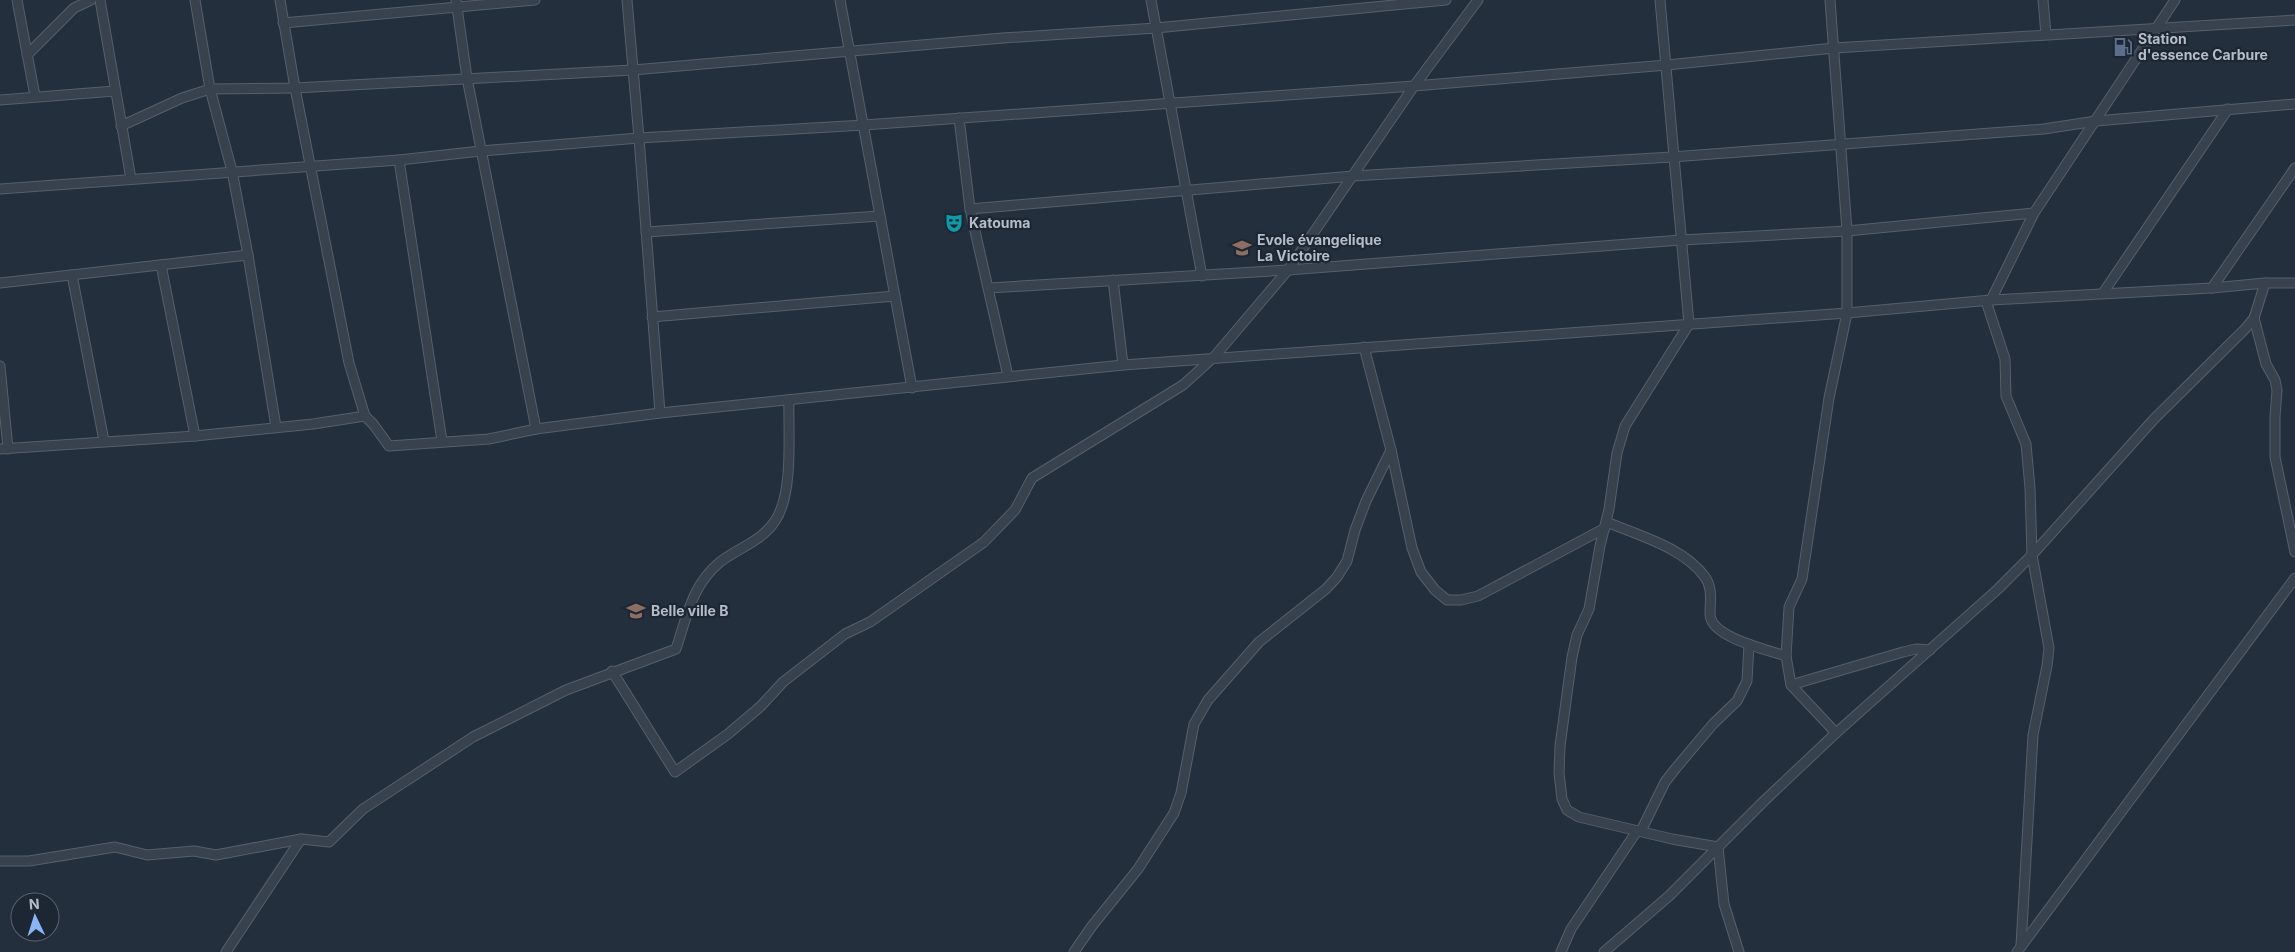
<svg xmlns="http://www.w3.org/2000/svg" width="2295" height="952" viewBox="0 0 2295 952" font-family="Inter,sans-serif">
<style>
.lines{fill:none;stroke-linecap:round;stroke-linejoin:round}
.street-casing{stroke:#565f6c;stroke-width:11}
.street{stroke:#38414e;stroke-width:9}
.labels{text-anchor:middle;stroke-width:4.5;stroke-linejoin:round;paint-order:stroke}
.poi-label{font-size:14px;font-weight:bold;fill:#b4bcc9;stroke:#1d2633;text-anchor:start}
</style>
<rect width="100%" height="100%" fill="#242f3e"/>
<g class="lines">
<!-- street casing -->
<g class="street-casing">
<g id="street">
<polyline points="17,0 35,96"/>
<polyline points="100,0 131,179"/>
<polyline points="195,0 210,89 232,171 248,255 276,427"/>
<polyline points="280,0 295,88 349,363 365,416"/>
<polyline points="456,0 467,78 536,429"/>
<polyline points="627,0 639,138 660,413"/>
<polyline points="840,0 912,388"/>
<polyline points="1151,0 1202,276"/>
<polyline points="1660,0 1689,324 1625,426 1617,453 1609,509 1600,546 1589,609 1577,635 1572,657 1560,746 1559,773 1562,799 1567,810 1579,817 1672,839 1718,847 1724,904 1739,952"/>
<polyline points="1830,0 1847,231 1847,313 1829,398 1802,579 1789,607 1786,656 1791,685 1836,733"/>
<polyline points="2043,0 2046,34"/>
<polyline points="283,23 535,0"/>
<polyline points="27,55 74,8 91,0"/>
<polyline points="0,100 115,91"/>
<polyline points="959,118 970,209 1008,376"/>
<polyline points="121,126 182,98 210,89 295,88 633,70 1003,38 1156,28 1446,0"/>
<polyline points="399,160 442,441"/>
<polyline points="0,189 399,160 481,151 639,138 864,125 1414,86 1667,65 1834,48 2295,20"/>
<polyline points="970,209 1353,176 1672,157 2044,129 2096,121 2295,104"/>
<polyline points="646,232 880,216"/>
<polyline points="161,265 195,436"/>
<polyline points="72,275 104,441"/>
<polyline points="1113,280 1123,365"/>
<polyline points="0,283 248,255"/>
<polyline points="989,288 1288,270 1681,240 1847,231 2034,213"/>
<polyline points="2212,288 2295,168"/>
<polyline points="2103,293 2228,109"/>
<polyline points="1991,300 2034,213 2175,0"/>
<polyline points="1986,301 2005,359 2006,396 2026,444 2030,488 2032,555 2049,648 2047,666 2033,735 2021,946"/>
<polyline points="652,317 895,296"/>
<polyline points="2254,318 2266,364 2275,380 2277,390 2275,417 2275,457 2295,552"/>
<polyline points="1364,347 1391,450 1412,548 1421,572 1435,590 1447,600 1461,600 1478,596 1605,528"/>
<polyline points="0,366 8,449"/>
<polyline points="0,449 195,436 313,424 365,416 373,424 389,446 489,439 536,429 660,413 1123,365 1847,313 1991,300 2212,288 2265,283 2295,283"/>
<path d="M1607,522C1639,536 1683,547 1705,577C1713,588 1710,602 1710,614C1710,637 1767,650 1786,656"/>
<polyline points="612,671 675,772 728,734 761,706 783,682 845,634 870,622 984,542 1015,510 1032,478 1183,385 1214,357 1288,270 1414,86 1478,0"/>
<polyline points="1791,685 1903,652 1916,649 1930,650"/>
<polyline points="1641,831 1665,782 1676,768 1713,724 1737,701 1747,681 1749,644"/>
<path d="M0,861H29L115,847L147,855L194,851L216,855L301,839L329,842L363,809L473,737L566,690L676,649C687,616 692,585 720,562C738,548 762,541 775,521C794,493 788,433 789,400"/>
<polyline points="226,952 301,839"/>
<polyline points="1074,952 1092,926 1138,869 1174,813 1181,793 1194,724 1208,700 1259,642 1326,589 1337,577 1347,561 1355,530 1366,501 1391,450"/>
<polyline points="1561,952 1571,929 1637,831"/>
<polyline points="1604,952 1669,896 1765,800 1836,733 1998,589 2032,555 2154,419 2245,329 2254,318 2265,283"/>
<polyline points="2017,952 2295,578"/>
</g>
</g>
<!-- street -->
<use href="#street" class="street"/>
</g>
<!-- icons -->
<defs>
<g id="fuel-bare" transform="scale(1.5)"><path d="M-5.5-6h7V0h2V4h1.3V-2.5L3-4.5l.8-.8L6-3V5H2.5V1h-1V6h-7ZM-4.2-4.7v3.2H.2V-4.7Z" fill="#5c6f8a" stroke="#1d2633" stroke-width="2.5" paint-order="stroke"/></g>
<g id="theatre-bare" transform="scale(1.5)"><path d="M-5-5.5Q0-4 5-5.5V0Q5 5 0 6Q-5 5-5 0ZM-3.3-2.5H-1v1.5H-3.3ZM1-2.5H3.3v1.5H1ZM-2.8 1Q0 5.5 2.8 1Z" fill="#0f9aa8" stroke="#1d2633" stroke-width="2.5" paint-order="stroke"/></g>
<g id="school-bare" transform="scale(1.5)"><path d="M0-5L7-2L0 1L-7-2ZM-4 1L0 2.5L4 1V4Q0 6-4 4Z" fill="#8d6e63" stroke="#1d2633" stroke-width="2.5" paint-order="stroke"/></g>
</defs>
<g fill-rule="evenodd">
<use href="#fuel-bare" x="2123" y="47"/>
<use href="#theatre-bare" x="954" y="223"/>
<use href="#school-bare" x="1242" y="248"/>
<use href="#school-bare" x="636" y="611"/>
</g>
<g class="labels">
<!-- poi labels -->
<g class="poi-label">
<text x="2138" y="44">Station<tspan x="2138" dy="16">d'essence Carbure</tspan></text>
<text x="969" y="228">Katouma</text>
<text x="1257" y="245">Evole évangelique<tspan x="1257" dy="16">La Victoire</tspan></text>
<text x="651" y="616">Belle ville B</text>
</g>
</g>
<!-- north arrow -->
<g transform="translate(35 917) rotate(356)"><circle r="24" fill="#1d2633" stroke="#59626f"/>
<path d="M0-4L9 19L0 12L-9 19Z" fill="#8ab4f8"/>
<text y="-8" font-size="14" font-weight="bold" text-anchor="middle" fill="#b4bcc9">N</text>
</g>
</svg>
